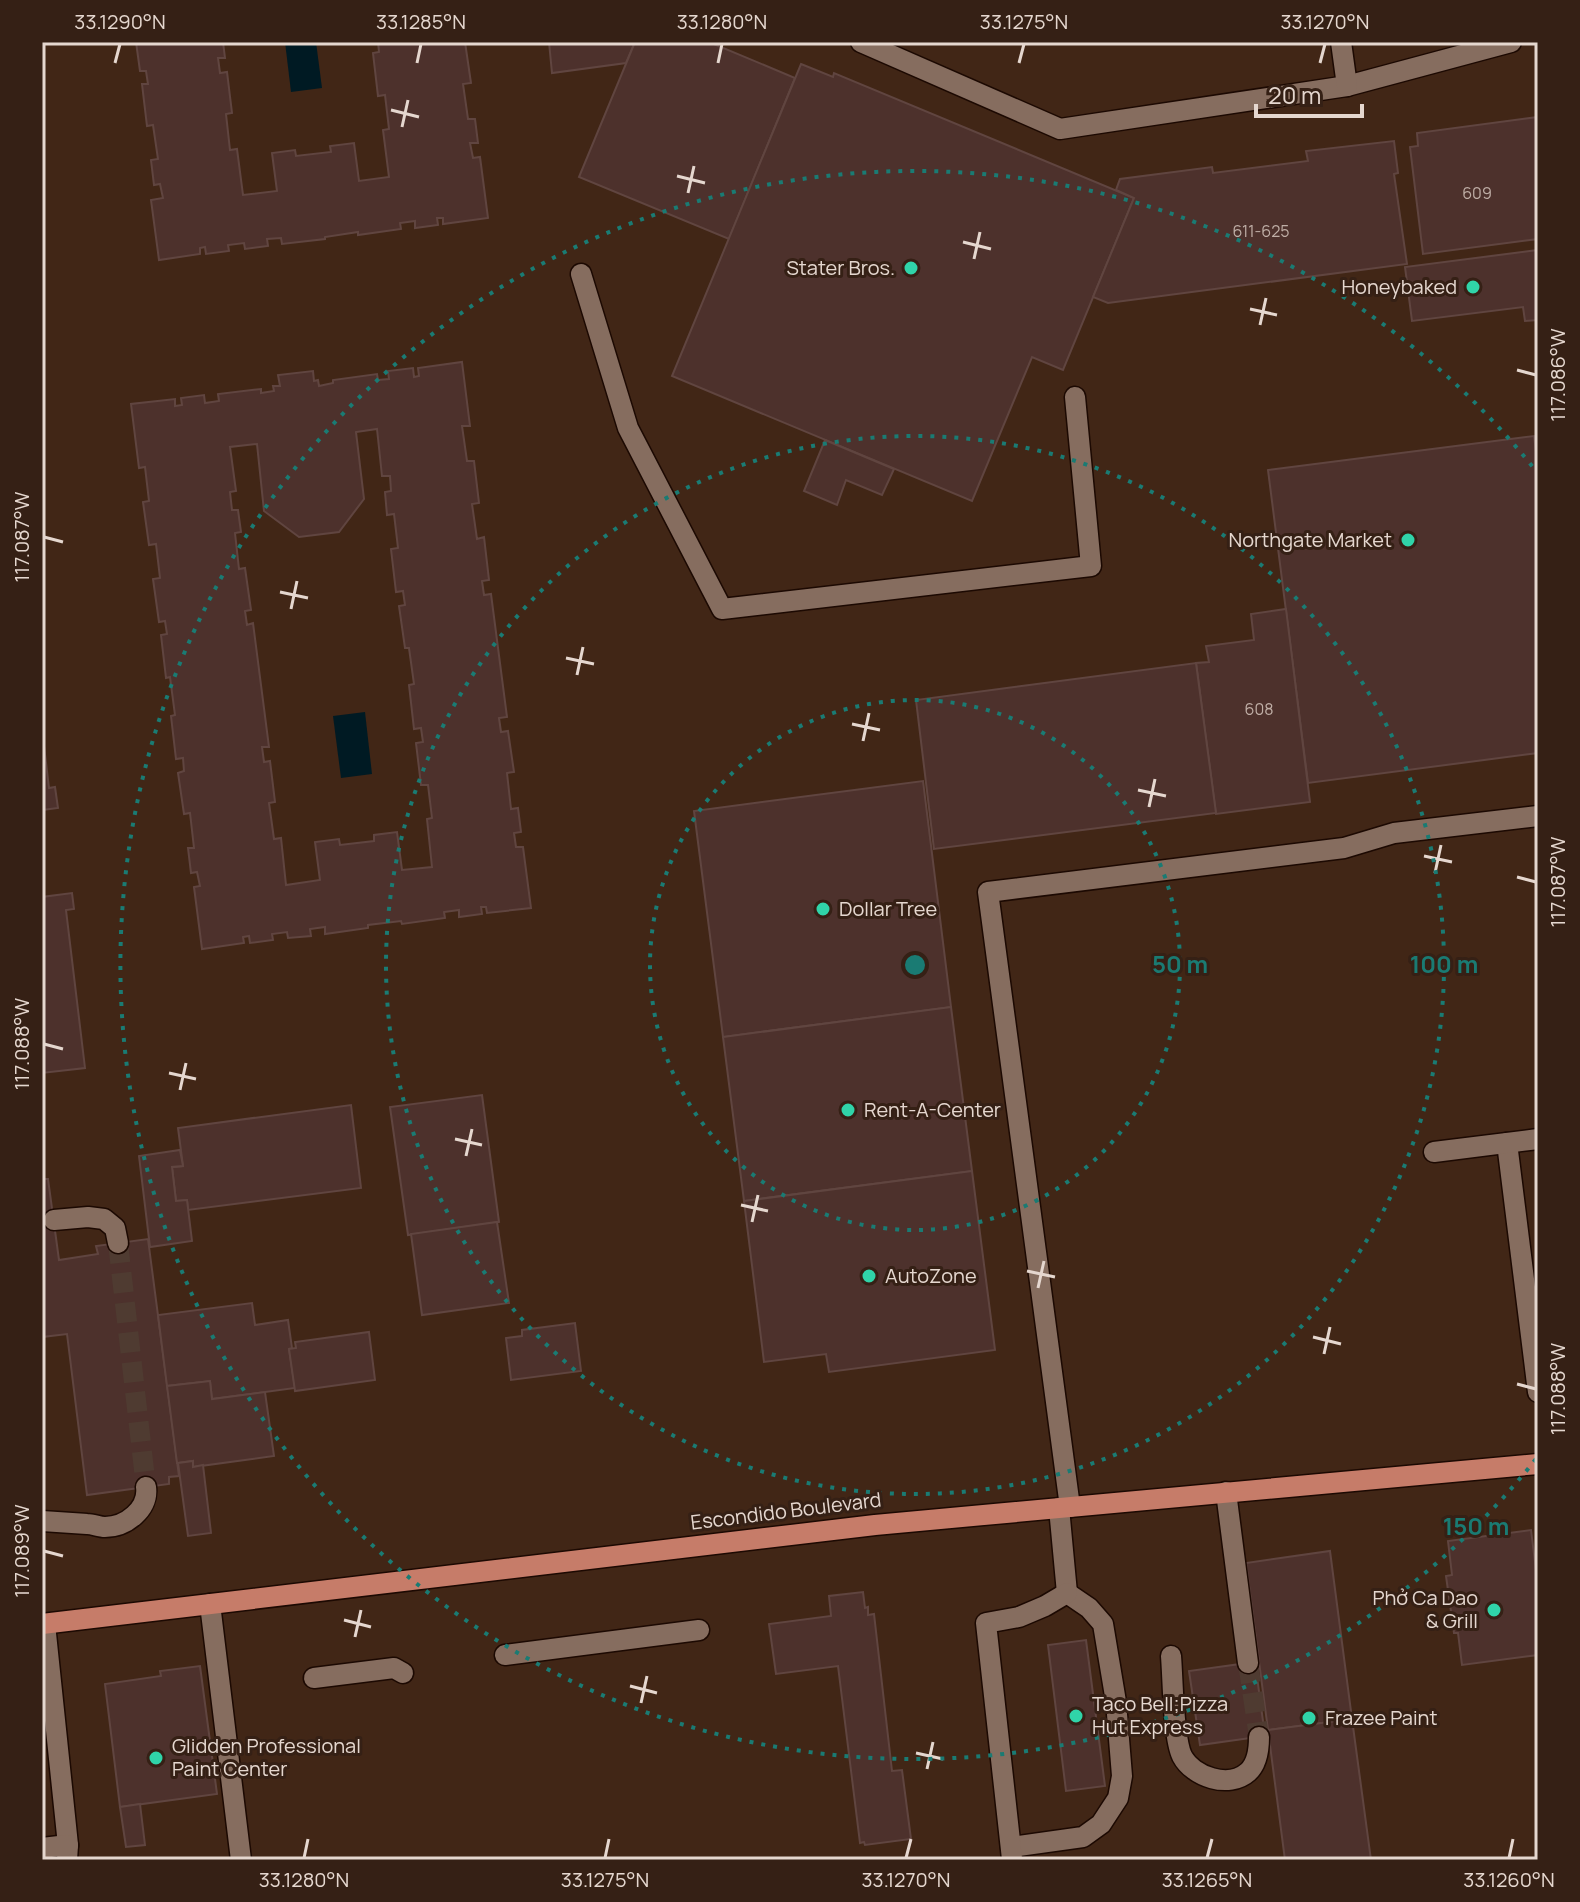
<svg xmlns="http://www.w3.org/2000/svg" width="1580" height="1902" viewBox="0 0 1580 1902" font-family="Manrope,sans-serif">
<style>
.built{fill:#412616}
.water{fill:#001a23}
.building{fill:#4d312c;stroke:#604540;stroke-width:2;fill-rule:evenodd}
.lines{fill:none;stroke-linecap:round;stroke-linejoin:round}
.minor-tunnel{stroke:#4f3b31;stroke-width:20;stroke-dasharray:20 10;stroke-linecap:butt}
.minor-casing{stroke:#1c0902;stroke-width:23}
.major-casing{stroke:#1c0902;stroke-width:23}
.minor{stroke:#866d5f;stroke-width:20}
.major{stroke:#c67c69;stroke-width:20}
.ticks{fill:none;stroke:#e5d7cf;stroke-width:3}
.ring{fill:none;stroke:#1a7b73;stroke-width:4;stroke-dasharray:4 8}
.poi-dot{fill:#30d4a9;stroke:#352015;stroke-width:3}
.labels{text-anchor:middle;stroke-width:6;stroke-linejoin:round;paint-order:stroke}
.number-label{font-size:16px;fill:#bfaea6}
.poi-label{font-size:20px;fill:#e5d7cf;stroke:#352015;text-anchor:start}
.street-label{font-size:20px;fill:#e5d7cf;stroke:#352015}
.centre{fill:#1a7b73;stroke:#352015;stroke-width:4}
.ring-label{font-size:24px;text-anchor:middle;font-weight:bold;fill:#1a7b73;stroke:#352015;stroke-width:6;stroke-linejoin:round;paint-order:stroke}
.neatline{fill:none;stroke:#e5d7cf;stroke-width:3}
.ticks-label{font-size:20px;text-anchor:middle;fill:#e5d7cf}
</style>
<rect width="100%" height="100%" fill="#352015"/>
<!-- built -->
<rect class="built" x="42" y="42" width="1496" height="1818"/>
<!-- water -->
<g class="water">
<polygon points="285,42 316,42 322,88 291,92"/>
<polygon points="365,712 372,774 341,778 333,716"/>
</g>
<!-- building -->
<g class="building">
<polygon points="136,42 223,42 225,58 218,58 220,73 227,72 232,113 226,114 230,150 237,149 243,195 277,191 272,153 295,150 296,156 331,152 330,146 354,143 359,181 389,177 383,130 389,129 385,95 378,96 373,53 379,52 378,42 465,42 471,83 463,84 468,119 475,119 478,143 470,143 473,158 480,157 488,218 443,224 443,218 437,218 438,225 415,228 415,221 400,223 401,229 358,235 358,232 325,237 325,239 282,244 281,238 267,239 268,246 245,249 244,243 228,245 229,251 206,254 205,247 200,248 200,254 159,260 151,200 163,198 160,184 154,185 151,160 158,159 153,125 147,126 142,84 148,84 146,71 140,71"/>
<polygon points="549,42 635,42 626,63 552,73"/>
<polygon points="635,42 709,42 795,78 729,239 579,177"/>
<polygon points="801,64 833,77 834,73 1134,198 1063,370 1032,357 972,501 672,376"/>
<polygon points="1538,117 1538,239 1423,254 1410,147 1418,146 1417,133"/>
<polygon points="1394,141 1398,173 1394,174 1407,264 1108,303 1093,297 1134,198 1116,190 1120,179 1212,167 1213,173 1308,161 1306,151"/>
<polygon points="1538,250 1538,320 1525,321 1523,307 1412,321 1405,267"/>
<path d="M462,362L470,426H462L467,461H474L479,503L472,504L477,539L484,537L489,580L482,581L484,595L491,594L507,717L499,718L501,732L508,731L514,772L507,773L511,809L518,808L521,832L514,833L516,847H523L531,908L487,913L486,907H481L482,914L459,917V910L444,912L445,918L402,924L401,921L368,925V928L325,934V927L310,929L311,936L288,938L287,932L272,934L273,940L250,943L249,936L243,937L244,943L202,949L194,887L200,886L197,872L191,873L188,848H194L190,813L184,814L178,773L184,771L183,758L176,759L171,716L175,715L170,677L166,678L161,635L167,634L165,621L159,622L153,579L160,578L156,544L149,545L143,502L149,501L145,467L139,468L131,404L175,399V406L182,405L181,398L204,395L205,403L219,401L218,394L261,389V393L274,391L273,386H280L278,375L313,371L314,381L318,380L319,386L333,383V380L377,374L378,380L389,379L388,371L413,368L414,377L419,376L418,368ZM377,429L382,476H390L391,491L385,492L387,515L394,514L398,548L391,549L396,592L403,591L405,605L399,606L405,648H409L414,684L409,685L414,729L421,728L423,742L416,743L421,785H428L432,818L427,819L432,867L402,870L397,832L374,835V841L340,845L339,839L315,842L320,880L286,885L281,838L274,839L269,803L275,802L270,761L264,762L262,747H269L253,623L247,625L245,611L251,610L245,568L239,569L235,533L241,532L238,510H232L230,492L236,491L230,447L257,444L264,511L299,537L339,532L364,499L356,432Z"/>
<polygon points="1534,436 1538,467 1538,753 1308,783 1268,470"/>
<polygon points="825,440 894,469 882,495 846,480 837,505 804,491"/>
<polygon points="1286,609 1310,802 1216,814 1196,663 1209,662 1206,646 1254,640 1251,614"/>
<polygon points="1196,663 1216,813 934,849 916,700"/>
<polygon points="42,729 49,788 55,787 58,808 42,810"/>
<polygon points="923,781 951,1007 723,1037 694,811"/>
<polygon points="72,893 74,909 66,910 85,1068 42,1073 42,897"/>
<polygon points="951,1007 972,1171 744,1201 723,1037"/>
<polygon points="482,1095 499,1222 408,1235 390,1107"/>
<polygon points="351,1105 361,1188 188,1210 187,1200 176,1201 172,1167 183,1166 178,1128"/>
<polygon points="180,1150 183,1166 172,1167 176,1201 187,1200 192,1241 150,1247 139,1156"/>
<polygon points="972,1171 995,1350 829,1372 826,1354 764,1362 744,1201"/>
<polygon points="42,1179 48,1179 59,1260 98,1254 96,1246 148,1239 179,1476 169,1477 169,1484 87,1495 67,1334 42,1337"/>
<polygon points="497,1222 509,1303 422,1315 411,1234"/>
<polygon points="252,1303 255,1325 288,1320 292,1348 289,1349 295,1388 212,1399 210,1381 167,1386 158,1315"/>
<polygon points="575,1323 581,1371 511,1380 506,1338 522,1336 522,1330"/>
<polygon points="369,1332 375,1380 295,1391 289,1349 296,1348 295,1342"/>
<polygon points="210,1381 212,1399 265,1392 274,1456 193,1467 193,1461 177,1463 167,1386"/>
<polygon points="193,1461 193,1467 203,1465 211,1533 188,1536 178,1463"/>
<polygon points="1531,1530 1538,1586 1538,1655 1462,1665 1458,1633 1454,1633 1446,1576 1452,1575 1448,1541"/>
<polygon points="1330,1551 1352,1719 1268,1730 1246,1563"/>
<polygon points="863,1592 865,1608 868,1607 868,1615 874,1614 892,1771 902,1770 911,1839 865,1845 864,1842 860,1843 838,1666 776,1674 769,1624 831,1616 829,1596"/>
<polygon points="1086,1640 1105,1786 1066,1791 1048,1645"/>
<polygon points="1255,1662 1265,1736 1200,1745 1189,1671"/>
<polygon points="200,1666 217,1794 120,1807 105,1684 161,1676 160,1671"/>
<polygon points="1352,1719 1371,1860 1285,1860 1268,1730"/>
<polygon points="140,1804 145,1845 126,1847 120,1807"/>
</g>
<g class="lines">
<!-- minor-tunnel -->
<g class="minor-tunnel">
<polyline points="118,1243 146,1487"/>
<polyline points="1248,1663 1259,1737"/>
</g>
<!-- minor casing -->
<g class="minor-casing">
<g id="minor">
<polyline points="861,42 1060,129 1347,86 1511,42"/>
<polyline points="1341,42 1347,86"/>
<polyline points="581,274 628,428 722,609 1091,566 1075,397"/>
<polyline points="1507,1143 1538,1392"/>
<polyline points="1434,1152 1538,1139"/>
<polyline points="54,1220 88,1217 104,1219 115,1228 118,1243"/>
<polyline points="1226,1492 1248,1663"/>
<polyline points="1070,1507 988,892 1344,848 1394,833 1538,816"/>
<polyline points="1059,1508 1067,1593"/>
<path d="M42,1521C57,1522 72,1523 87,1524C93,1524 99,1527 105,1527C126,1527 149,1509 146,1487"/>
<polyline points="210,1604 241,1860"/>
<polyline points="45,1624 68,1845 67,1860"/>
<polyline points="505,1655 699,1630"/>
<path d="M1171,1656C1173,1680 1173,1737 1182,1756C1193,1777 1229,1789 1248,1772C1257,1764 1259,1749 1259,1737"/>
<polyline points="314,1678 394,1668 403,1673"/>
<polyline points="1011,1847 1083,1837 1101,1824 1118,1798 1122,1776 1116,1702 1103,1624 1089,1608 1067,1593"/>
<polyline points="42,1848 68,1845"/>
<polyline points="1012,1859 986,1623 1019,1617 1045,1606 1067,1593"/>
</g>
</g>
<!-- major casing -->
<g class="major-casing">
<polyline id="major" points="42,1624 875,1525 1538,1464"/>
</g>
<!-- minor -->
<use href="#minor" class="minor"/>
<!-- major -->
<use href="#major" class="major"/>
</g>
<!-- ticks -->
<path class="ticks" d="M115,63L120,44M417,63L421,44M718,63L722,44M1019,63L1024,44M1320,63L1325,44M391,110L419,117M402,127L408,100M677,176L705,183M688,193L694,166M963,242L991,249M974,259L980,232M1250,309L1277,315M1260,325L1266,298M1517,370L1536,375M44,537L63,542M280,592L308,598M291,609L297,581M566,658L594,664M577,675L583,647M852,724L880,730M863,741L869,713M1138,790L1166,796M1149,807L1155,779M1424,856L1452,862M1435,873L1441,845M1517,877L1536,882M44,1044L63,1049M169,1073L196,1079M180,1090L186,1063M455,1139L482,1145M466,1156L472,1129M741,1205L768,1211M752,1222L758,1195M1027,1271L1055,1277M1038,1288L1044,1261M1313,1337L1341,1344M1324,1354L1330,1327M1517,1384L1536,1389M44,1551L63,1556M344,1620L371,1627M355,1637L361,1610M630,1686L657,1693M641,1703L647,1676M916,1753L943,1759M927,1769L933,1742M304,1858L308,1839M605,1858L609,1839M906,1858L911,1839M1207,1858L1212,1839M1509,1858L1513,1839"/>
<!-- distance rings -->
<g class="ring">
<circle cx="915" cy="965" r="265"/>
<circle cx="915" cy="965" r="529"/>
<path d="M1536 1459A794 794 0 1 1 1536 471"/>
</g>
<!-- markers -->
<g class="poi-dot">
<circle cx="911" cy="268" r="8"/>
<circle cx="1473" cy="287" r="8"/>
<circle cx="1408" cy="540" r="8"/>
<circle cx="823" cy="909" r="8"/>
<circle cx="848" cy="1110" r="8"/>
<circle cx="869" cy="1276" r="8"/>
<circle cx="1494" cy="1610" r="8"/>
<circle cx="1076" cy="1716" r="8"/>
<circle cx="1309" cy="1718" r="8"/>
<circle cx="156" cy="1758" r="8"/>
</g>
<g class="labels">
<!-- number labels -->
<g class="number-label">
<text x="1477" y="199">609</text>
<text x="1261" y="237">611-625</text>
<text x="1259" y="715">608</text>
</g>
<!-- poi labels -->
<g class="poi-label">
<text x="895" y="275" text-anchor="end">Stater Bros.</text>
<text x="1457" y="294" text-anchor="end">Honeybaked</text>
<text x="1392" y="547" text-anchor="end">Northgate Market</text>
<text x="839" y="916">Dollar Tree</text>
<text x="864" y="1117">Rent-A-Center</text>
<text x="885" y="1283">AutoZone</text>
<text x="1478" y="1605" text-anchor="end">Phở Ca Dao<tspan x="1478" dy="23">&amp; Grill</tspan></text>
<text x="1092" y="1711">Taco Bell;Pizza<tspan x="1092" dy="23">Hut Express</tspan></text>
<text x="1325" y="1725">Frazee Paint</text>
<text x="172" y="1753">Glidden Professional<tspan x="172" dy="23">Paint Center</tspan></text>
</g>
<!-- street labels -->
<g class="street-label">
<text transform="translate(786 1511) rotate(-7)" y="7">Escondido Boulevard</text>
</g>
</g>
<circle cx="915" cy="965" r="12" class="centre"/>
<g class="ring-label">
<text x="1180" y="973">50 m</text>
<text x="1444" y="973">100 m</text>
<text x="1476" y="1535">150 m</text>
</g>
<!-- border -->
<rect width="1580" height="1902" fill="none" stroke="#352015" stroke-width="88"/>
<!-- scale -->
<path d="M1256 104v12h106v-12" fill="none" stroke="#e5d7cf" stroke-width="4"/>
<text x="1268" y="104" font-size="24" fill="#e5d7cf" stroke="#352015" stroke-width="6" paint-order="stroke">20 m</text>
<rect x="44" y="44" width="1492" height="1814" class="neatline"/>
<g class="ticks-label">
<text x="120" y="29">33.1290°N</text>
<text x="421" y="29">33.1285°N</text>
<text x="722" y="29">33.1280°N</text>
<text x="1024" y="29">33.1275°N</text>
<text x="1325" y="29">33.1270°N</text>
<text transform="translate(1558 375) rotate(-90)" y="7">117.086°W</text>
<text transform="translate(22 537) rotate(-90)" y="7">117.087°W</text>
<text transform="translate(1558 882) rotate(-90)" y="7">117.087°W</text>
<text transform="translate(22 1044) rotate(-90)" y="7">117.088°W</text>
<text transform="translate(1558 1389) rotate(-90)" y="7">117.088°W</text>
<text transform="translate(22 1551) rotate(-90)" y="7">117.089°W</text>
<text x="304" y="1887">33.1280°N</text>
<text x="605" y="1887">33.1275°N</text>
<text x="906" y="1887">33.1270°N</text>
<text x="1207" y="1887">33.1265°N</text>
<text x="1509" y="1887">33.1260°N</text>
</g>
</svg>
